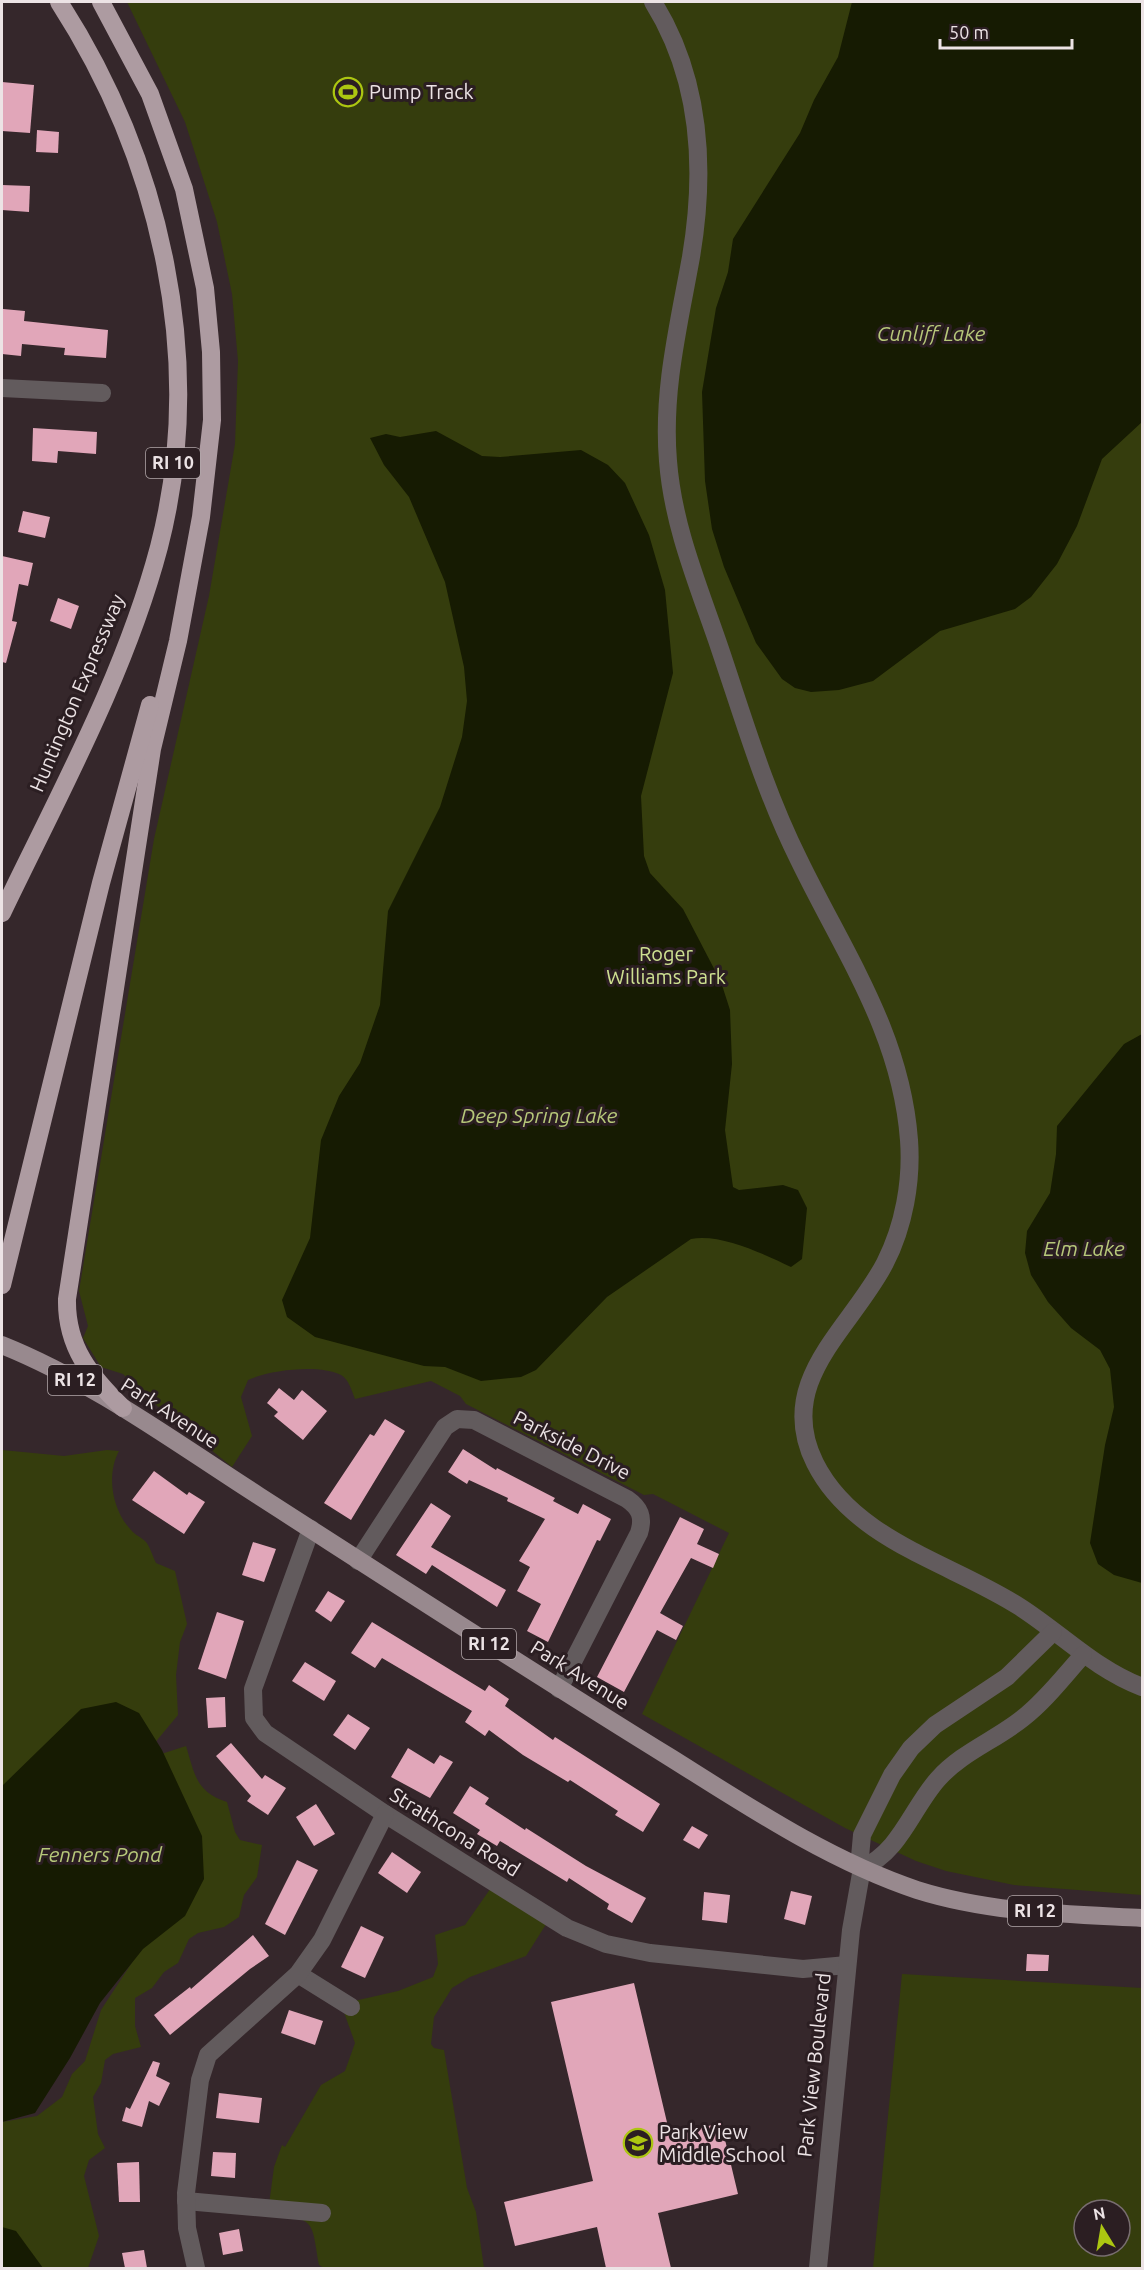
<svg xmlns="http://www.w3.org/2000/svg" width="1144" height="2270" viewBox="0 0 1144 2270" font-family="Ubuntu,sans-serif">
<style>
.green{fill:#353d0d;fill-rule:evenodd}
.water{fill:#161b02}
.building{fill:#e1a6b9}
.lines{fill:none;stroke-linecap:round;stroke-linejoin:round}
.street{stroke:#625b5d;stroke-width:18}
.primary{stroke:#98898e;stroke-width:18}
.highway{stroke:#ad9ba1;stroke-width:18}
.labels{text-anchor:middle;stroke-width:6;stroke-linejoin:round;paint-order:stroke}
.shield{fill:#2b1e22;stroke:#b2a8aa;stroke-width:1.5}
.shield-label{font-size:18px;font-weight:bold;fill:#ece3e5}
.poi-label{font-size:20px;fill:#ece3e5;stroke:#2b1e22;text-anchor:start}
.street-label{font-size:20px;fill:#ece3e5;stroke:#2b1e22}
.park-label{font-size:20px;fill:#cee091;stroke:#2b1e22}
.water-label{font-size:21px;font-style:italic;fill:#b7c87a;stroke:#2b1e22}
</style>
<rect width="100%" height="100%" fill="#35272b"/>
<!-- green -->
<g class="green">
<path d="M127,2H1142V1895L1014,1885L946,1871L916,1861L845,1828L642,1714L729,1533L653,1494L644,1495L466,1404L460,1396L431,1381L355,1399C352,1392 349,1379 341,1375C319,1364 270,1370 248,1380L241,1397L252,1436L232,1467L144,1395L123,1374L101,1367L83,1338L88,1326L79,1291L154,839L209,596L235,444L238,361L232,294L217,222L185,122Z"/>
<path d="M2,1450L64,1456L107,1450L119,1451C106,1475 112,1510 131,1530C135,1535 141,1537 146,1542C150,1547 153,1557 156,1563L175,1571L187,1624L180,1642L176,1675L178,1715L153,1745L2,1788Z"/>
<path d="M186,1746C195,1775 196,1792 227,1802L235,1832L240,1840L262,1845L257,1877L244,1895L239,1917L224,1927L198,1933L189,1939L178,1963L164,1972L152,1988L135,1998V2026L141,2047L113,2054L105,2060L101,2083L93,2097L98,2134L105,2148L89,2160L84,2176L99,2236L88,2268H37L2,2241V2122L37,2116L62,2097L72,2074L85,2061L101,2010L157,1924L155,1756Z"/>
<path d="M495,1882L550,1918L526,1956L470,1977L452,1988L434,2017L431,2044L434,2048L444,2050L467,2188L476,2212L484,2268H324L319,2265C311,2218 316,2221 268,2212L274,2167L282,2145L285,2147L321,2085L345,2071L355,2043L341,2004L398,1991L433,1977L438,1964L435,1935L465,1925Z"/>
<path d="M902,1974L1142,1988V2268H873ZM1084,2210H1120V2246H1084Z"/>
</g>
<!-- water -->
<g class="water">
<polygon points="852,2 1142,2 1142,422 1102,459 1077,526 1057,564 1031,597 1015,609 940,631 873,681 839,690 811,692 795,688 782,679 756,643 724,567 712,529 705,481 702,392 716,308 728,272 733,239 800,133 814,100 838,57"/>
<path d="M436,431L482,456L500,457L581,450L608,465L625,483L649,535L665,590L673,673L641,796L644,856L650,873L683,909L721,982L730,1010L732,1064L725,1130L733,1187L739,1190L783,1185L798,1190L807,1208L802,1259L791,1267C764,1254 720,1233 691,1239L607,1297L536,1370L521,1377L481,1381L445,1367L424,1366L315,1337L287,1317L282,1300L310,1238L321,1140L339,1096L360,1063L380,1005L388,911L440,807L462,737L467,701L464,667L445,582L409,497L384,465L370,438L386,434L400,437Z"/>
<polygon points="1142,1034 1142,1583 1114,1575 1098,1564 1090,1543 1105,1445 1114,1407 1110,1369 1100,1350 1071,1328 1048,1302 1031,1275 1025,1253 1027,1231 1050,1193 1056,1154 1057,1126 1124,1044"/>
<polygon points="116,1702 139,1713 162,1750 202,1836 204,1879 185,1916 143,1949 100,2003 70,2058 35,2113 2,2122 2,1786 81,1709"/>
<polygon points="2,2227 16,2231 43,2268 2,2268"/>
</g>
<!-- building -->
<g class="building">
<polygon points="2,82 34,85 30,133 2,131"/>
<polygon points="37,130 59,132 58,153 36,152"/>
<polygon points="2,185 30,186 29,212 2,210"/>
<polygon points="3,309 25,311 24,321 108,330 106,358 64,355 65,348 22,344 21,356 2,354"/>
<polygon points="33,428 97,432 96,454 58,451 57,463 32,461"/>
<polygon points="23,511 50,517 45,538 18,532"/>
<polygon points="2,556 33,563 28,586 19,584 12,621 17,622 6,663 2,662"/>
<polygon points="58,598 79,606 71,629 50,621"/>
<polygon points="279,1388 294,1400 302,1390 327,1411 303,1440 274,1416 278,1412 267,1403"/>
<polygon points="385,1419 405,1431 351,1520 324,1503 370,1434 374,1436"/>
<polygon points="463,1449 496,1470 497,1468 555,1498 553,1501 578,1514 583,1504 611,1519 600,1541 597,1540 548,1642 527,1631 541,1604 517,1591 530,1567 519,1561 545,1519 507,1501 508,1498 469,1480 467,1484 448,1472"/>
<polygon points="154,1471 187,1495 189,1492 205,1502 184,1534 132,1500"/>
<polygon points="431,1503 451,1516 431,1547 506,1590 497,1607 432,1565 426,1574 396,1555"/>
<polygon points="680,1517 704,1529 697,1544 719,1554 713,1568 691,1558 660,1613 683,1626 676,1640 657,1630 624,1692 597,1677"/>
<polygon points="253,1542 276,1549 264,1582 242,1575"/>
<polygon points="328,1591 345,1601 331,1622 315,1611"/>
<polygon points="217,1612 244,1621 226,1679 198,1669"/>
<polygon points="372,1622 485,1691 489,1685 509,1699 505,1706 553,1740 555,1737 660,1804 643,1832 615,1815 618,1811 570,1780 568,1782 523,1755 489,1730 485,1736 465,1722 472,1711 382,1658 375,1668 351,1653"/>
<polygon points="305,1662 336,1681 324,1701 292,1681"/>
<polygon points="225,1697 226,1727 208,1728 206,1698"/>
<polygon points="348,1714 370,1728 355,1750 333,1735"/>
<polygon points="231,1743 262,1779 265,1775 286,1788 268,1815 247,1801 251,1796 216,1756"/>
<polygon points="408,1748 434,1764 440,1755 453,1762 430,1798 391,1777"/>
<polygon points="470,1786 489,1798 485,1804 525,1830 526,1828 586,1866 646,1898 632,1923 607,1909 609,1904 569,1878 567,1882 500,1841 497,1846 477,1834 480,1830 453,1813"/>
<polygon points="316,1804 335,1834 314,1846 296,1817"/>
<polygon points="692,1826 708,1835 699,1849 683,1840"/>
<polygon points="392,1852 421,1872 407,1893 378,1873"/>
<polygon points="297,1860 318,1870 285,1935 265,1924"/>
<polygon points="791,1891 812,1896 805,1925 784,1919"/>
<polygon points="704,1892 730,1895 727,1923 702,1920"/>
<polygon points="361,1926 384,1937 365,1978 341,1967"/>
<polygon points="253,1935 269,1956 250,1969 170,2035 154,2015 190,1987 191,1989"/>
<polygon points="1027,1954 1049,1955 1048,1971 1026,1971"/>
<polygon points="634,1983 670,2135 721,2123 738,2194 658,2213 671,2268 606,2268 597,2227 515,2246 504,2202 593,2181 551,2002"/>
<polygon points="289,2010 323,2021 315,2045 281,2033"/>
<polygon points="153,2061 160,2063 156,2076 170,2083 159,2106 149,2101 142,2127 122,2121 126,2107 130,2109"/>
<polygon points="219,2093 262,2098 259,2123 216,2118"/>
<polygon points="213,2152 236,2153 235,2178 211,2176"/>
<polygon points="139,2162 140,2202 119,2202 117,2163"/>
<polygon points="239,2229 243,2251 223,2255 219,2233"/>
<polygon points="144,2250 147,2268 125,2268 122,2253"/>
</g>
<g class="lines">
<!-- street -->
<g class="street">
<path d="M653,2C701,79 706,168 691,257C679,324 662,391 668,461C673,527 699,587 720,649C744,720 765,792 799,860C844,953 901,1033 909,1140C912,1181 904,1226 885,1263C851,1329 774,1381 815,1463C854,1541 952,1563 1020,1607C1062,1634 1095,1669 1142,1687"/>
<polyline points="2,388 102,393"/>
<polyline points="311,1529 253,1689 254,1718 265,1733 385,1814 567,1928 606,1944 650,1953 803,1969 847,1965"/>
<path d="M358,1561L445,1427L457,1419L474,1420L627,1499C640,1508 644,1517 639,1533L559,1689"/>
<path d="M862,1868C900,1852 912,1808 938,1779C962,1752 996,1740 1023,1718C1046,1700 1064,1676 1083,1655"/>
<polyline points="298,1974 351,2007"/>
<polyline points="186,2201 322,2213"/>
<polyline points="196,2268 187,2228 186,2193 200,2080 208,2055 298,1974 322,1940 385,1814"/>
<polyline points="818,2268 851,1930 862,1868 860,1857 862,1835 892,1775 911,1748 935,1725 1007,1677 1053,1632"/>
</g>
<!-- primary -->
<path class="primary" d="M2,1345C94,1382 176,1443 259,1496C396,1584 533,1673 671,1758C749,1807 830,1861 917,1890C990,1913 1067,1914 1142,1918"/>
<!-- highway -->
<g class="highway">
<path d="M101,2L150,94L184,189L205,288L211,352L212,420L201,517L178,641L152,749L67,1299C66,1347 91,1377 123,1408"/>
<path d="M2,913C59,794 125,675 159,547C207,361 161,160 59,2"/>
<polyline points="2,1285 101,883 150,705"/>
</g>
</g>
<!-- icons -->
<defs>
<g id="stadium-ring" transform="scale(1.5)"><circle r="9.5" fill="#2b1e22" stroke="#acc611" stroke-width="1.5"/><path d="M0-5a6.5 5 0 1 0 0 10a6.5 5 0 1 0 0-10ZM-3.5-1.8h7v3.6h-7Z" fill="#acc611"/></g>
<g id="school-ring" transform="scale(1.5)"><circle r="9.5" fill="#2b1e22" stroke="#acc611" stroke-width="1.5"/><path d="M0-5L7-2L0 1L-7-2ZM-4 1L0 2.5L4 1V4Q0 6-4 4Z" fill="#acc611"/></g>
</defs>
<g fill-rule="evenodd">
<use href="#stadium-ring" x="348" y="92"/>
<use href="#school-ring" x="638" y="2143"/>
</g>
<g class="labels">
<!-- shield labels -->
<g class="shield">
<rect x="146" y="448" width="54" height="30" rx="4.5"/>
<rect x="48" y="1365" width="54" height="30" rx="4.5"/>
<rect x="462" y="1629" width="54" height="30" rx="4.5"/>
<rect x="1008" y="1896" width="54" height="30" rx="4.5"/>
</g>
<g class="shield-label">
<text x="173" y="469">RI 10</text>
<text x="75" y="1386">RI 12</text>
<text x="489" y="1650">RI 12</text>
<text x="1035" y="1917">RI 12</text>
</g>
<!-- poi labels -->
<g class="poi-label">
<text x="369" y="99">Pump Track</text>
<text x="659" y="2139">Park View<tspan x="659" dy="23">Middle School</tspan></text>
</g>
<!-- street labels -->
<g class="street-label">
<text transform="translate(77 693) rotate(-67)" y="7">Huntington Expressway</text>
<text transform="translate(170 1413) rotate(33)" y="7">Park Avenue</text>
<text transform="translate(572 1445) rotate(27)" y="7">Parkside Drive</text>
<text transform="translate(580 1675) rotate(32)" y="7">Park Avenue</text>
<text transform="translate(455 1832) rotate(32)" y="7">Strathcona Road</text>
<text transform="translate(814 2065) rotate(-84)" y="7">Park View Boulevard</text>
</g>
<!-- park labels -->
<g class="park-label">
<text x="666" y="961">Roger<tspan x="666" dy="23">Williams Park</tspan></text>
</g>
<!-- water labels -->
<g class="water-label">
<text x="931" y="341">Cunliff Lake</text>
<text x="539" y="1123">Deep Spring Lake</text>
<text x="1084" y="1256">Elm Lake</text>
<text x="100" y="1862">Fenners Pond</text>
</g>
</g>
<!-- border -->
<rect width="1144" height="2270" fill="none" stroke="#ece3e5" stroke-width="6"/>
<!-- north arrow -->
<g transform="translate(1102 2228) rotate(349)"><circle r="28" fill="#2b1e22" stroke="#786d70" stroke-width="1.5"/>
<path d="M0-4.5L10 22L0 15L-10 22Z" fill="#acc611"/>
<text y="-9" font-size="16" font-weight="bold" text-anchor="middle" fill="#ece3e5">N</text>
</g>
<!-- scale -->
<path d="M940 39v9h132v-9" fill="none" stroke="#ece3e5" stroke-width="3"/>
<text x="949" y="39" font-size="18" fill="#ece3e5" stroke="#2b1e22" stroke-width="4.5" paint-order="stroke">50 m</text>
</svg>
